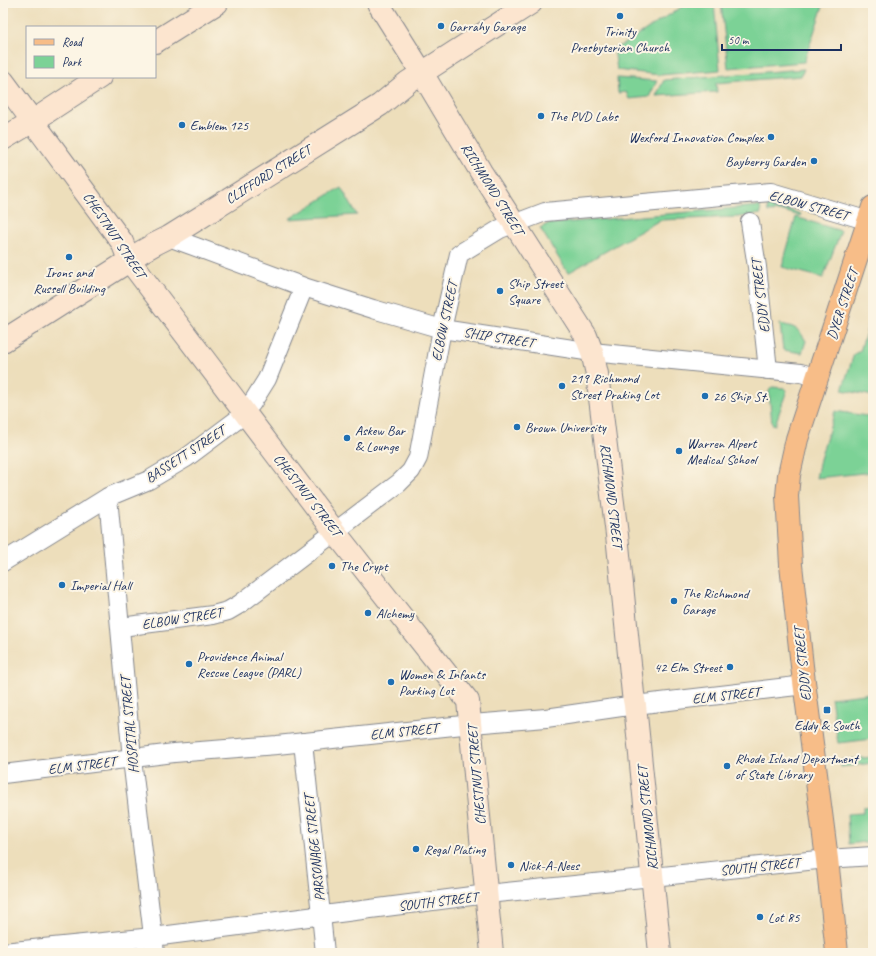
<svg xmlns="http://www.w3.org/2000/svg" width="876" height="956" viewBox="0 0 876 956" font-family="Caveat,sans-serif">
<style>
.green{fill:#7cd296;stroke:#4c807a}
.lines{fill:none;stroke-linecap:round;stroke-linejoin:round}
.street-casing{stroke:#84868c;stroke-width:20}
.secondary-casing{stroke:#84868c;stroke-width:24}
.primary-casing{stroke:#84868c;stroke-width:24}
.street{stroke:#fff;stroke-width:18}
.secondary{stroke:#fce5cf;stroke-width:22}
.primary{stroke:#f7bd88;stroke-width:22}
.poi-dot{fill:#1f6fb2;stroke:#fcf5e5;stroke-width:1.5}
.labels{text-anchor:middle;stroke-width:4;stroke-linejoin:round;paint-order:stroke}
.poi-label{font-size:14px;fill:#1b2f5e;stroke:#fcf5e5;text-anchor:start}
.street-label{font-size:14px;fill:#1b2f5e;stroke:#fcf5e5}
</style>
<rect width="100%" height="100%" fill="#fcf5e5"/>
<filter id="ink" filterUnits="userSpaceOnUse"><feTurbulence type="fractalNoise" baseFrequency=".025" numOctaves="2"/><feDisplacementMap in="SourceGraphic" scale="8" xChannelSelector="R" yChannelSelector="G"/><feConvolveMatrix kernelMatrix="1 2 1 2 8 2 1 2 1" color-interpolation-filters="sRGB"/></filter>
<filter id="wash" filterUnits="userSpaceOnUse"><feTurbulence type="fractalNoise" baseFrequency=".012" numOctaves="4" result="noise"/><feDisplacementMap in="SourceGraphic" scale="16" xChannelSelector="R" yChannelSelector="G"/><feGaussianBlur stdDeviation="0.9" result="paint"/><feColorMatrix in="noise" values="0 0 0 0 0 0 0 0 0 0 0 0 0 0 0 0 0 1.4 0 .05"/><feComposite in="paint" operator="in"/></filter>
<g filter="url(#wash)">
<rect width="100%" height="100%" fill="#eddebb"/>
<!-- green -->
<g class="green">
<polygon points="688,3 714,3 720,70 660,75 617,70 614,48 622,45"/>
<polygon points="721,3 824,3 804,62 728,68"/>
<polygon points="804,69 801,76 716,83 717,92 656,96 664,80"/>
<polygon points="617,78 657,81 649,97 629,99 626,92 618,93"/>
<polygon points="341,187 357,215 289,219"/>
<polygon points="767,205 773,205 801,214 800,216 783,211 768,212"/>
<polygon points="760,206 761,214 738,217 660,220 568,273 540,228 548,224"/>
<polygon points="796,217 841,231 823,278 782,267"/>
<polygon points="873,314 873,396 842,390 854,354 860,351 869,323 870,323"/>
<path d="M780,324C796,327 798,328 806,341L802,353L783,350Z"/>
<polygon points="772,387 784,388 787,390 775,425 772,424 769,391"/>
<polygon points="835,411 873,417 873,472 816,478 820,459"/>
<polygon points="873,693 873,739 838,743 831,698"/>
<polygon points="873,757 873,763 841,767 841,760"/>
<polygon points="872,806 873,841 849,844 847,814 863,813 863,807"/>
</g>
</g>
<g filter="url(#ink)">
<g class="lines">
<!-- street casing -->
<g class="street-casing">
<g id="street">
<polyline points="750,222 757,267 768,370"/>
<polyline points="169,237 304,287 373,309 442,329 592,352 801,373 818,378"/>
<polyline points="108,497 132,759 155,953"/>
<polyline points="3,562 108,497 149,480 186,458 238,419 252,403 267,379 304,287"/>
<polyline points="121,627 213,615 228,611 240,604 399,483 411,471 418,458 442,329 459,254 500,229 545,212 721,196 771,192 869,221"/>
<polyline points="303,742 325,953"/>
<polyline points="3,774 174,753 277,745 472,724 546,718 635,705 805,685"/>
<polyline points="3,952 153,937 487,894 827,859 873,856"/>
</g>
</g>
<!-- secondary casing -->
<g class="secondary-casing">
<g id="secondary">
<polyline points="378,3 422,73 481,172 586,336 592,352 597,374 617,535 633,694 635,705 660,953"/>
<polyline points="155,42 217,3"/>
<polyline points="3,81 122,242 129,260 335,532 468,701 492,953"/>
<polyline points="3,139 33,121 100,77"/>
<path d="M3,341L121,266C136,254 152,245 169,237L380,105L408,82L531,3"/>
</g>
</g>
<!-- primary casing -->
<g class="primary-casing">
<polyline id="primary" points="837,953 827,859 802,666 791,565 787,496 789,475 797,439 873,207"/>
</g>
<!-- street -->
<use href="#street" class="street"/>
<!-- secondary -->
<use href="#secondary" class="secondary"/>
<!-- primary -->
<use href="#primary" class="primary"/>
</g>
</g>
<!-- markers -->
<g class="poi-dot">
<circle cx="620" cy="16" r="4"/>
<circle cx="441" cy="26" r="4"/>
<circle cx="541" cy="116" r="4"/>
<circle cx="182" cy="125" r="4"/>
<circle cx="771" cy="137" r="4"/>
<circle cx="814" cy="161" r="4"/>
<circle cx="69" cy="257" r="4"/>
<circle cx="500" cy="291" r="4"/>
<circle cx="562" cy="386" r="4"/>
<circle cx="705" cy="396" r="4"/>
<circle cx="517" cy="427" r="4"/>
<circle cx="347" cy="438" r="4"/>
<circle cx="679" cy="451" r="4"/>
<circle cx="332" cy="566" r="4"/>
<circle cx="62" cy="585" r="4"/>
<circle cx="674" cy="601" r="4"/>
<circle cx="368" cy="613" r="4"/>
<circle cx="189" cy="664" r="4"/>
<circle cx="730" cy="667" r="4"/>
<circle cx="391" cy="682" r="4"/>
<rect x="823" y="706" width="8" height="8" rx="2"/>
<circle cx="727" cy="766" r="4"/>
<circle cx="416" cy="849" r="4"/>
<circle cx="511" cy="865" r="4"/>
<circle cx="760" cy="917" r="4"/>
</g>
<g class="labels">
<!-- poi labels -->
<g class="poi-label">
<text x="449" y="31">Garrahy Garage</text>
<text x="620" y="36" text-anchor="middle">Trinity<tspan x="620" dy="16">Presbyterian Church</tspan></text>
<text x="549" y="121">The PVD Labs</text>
<text x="190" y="130">Emblem 125</text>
<text x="763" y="142" text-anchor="end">Wexford Innovation Complex</text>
<text x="806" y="166" text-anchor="end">Bayberry Garden</text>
<text x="69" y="277" text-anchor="middle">Irons and<tspan x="69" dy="16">Russell Building</tspan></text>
<text x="508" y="288">Ship Street<tspan x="508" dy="16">Square</tspan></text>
<text x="570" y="383">219 Richmond<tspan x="570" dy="16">Street Praking Lot</tspan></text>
<text x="713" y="401">26 Ship St.</text>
<text x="525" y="432">Brown University</text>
<text x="355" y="435">Askew Bar<tspan x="355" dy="16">&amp; Lounge</tspan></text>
<text x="687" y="448">Warren Alpert<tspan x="687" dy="16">Medical School</tspan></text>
<text x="340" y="571">The Crypt</text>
<text x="70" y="590">Imperial Hall</text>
<text x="682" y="598">The Richmond<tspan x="682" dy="16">Garage</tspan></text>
<text x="376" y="618">Alchemy</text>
<text x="197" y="661">Providence Animal<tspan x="197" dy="16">Rescue League (PARL)</tspan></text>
<text x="722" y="672" text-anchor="end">42 Elm Street</text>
<text x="399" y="679">Women &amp; Infants<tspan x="399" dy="16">Parking Lot</tspan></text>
<text x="827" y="730" text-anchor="middle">Eddy &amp; South</text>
<text x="735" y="763">Rhode Island Department<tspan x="735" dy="16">of State Library</tspan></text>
<text x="424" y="854">Regal Plating</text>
<text x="519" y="870">Nick-A-Nees</text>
<text x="768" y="922">Lot 85</text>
</g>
<!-- street labels -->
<g class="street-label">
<text transform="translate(268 174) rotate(-32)" y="5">CLIFFORD STREET</text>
<text transform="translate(493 189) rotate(58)" y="5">RICHMOND STREET</text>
<text transform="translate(809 205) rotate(15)" y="5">ELBOW STREET</text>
<text transform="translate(115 235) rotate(56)" y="5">CHESTNUT STREET</text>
<text transform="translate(760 296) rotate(-97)" y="5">EDDY STREET</text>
<text transform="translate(842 304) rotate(-72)" y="5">DYER STREET</text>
<text transform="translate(444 321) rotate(-78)" y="5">ELBOW STREET</text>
<text transform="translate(499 337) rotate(9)" y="5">SHIP STREET</text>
<text transform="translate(185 454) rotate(-33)" y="5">BASSETT STREET</text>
<text transform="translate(308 495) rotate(52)" y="5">CHESTNUT STREET</text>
<text transform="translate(612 496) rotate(83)" y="5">RICHMOND STREET</text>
<text transform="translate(182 618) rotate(-9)" y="5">ELBOW STREET</text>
<text transform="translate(802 664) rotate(-96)" y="5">EDDY STREET</text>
<text transform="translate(726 695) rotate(-6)" y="5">ELM STREET</text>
<text transform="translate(129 725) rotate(-95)" y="5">HOSPITAL STREET</text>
<text transform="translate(404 731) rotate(-6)" y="5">ELM STREET</text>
<text transform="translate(82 765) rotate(-7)" y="5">ELM STREET</text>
<text transform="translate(476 775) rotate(-95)" y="5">CHESTNUT STREET</text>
<text transform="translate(647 818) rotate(-96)" y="5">RICHMOND STREET</text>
<text transform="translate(314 848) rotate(-96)" y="5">PARSONAGE STREET</text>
<text transform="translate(760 866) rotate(-6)" y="5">SOUTH STREET</text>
<text transform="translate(438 901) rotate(-7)" y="5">SOUTH STREET</text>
</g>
</g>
<!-- margin -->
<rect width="876" height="956" fill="none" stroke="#fcf5e5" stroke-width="16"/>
<!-- legend -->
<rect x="26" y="26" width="130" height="52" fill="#fcf5e5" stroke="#a2a6af"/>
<rect x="34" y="39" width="20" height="6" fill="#f7bd88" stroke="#a2a6af"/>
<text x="62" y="46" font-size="12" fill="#1b2f5e">Road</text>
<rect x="34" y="56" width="20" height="12" fill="#7cd296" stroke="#a2a6af"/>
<text x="62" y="66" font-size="12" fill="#1b2f5e">Park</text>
<!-- scale -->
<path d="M722 44v6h119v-6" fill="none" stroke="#1b2f5e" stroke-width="2"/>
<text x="728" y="44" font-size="12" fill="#1b2f5e" stroke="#fcf5e5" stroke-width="3" paint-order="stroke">50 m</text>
</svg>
